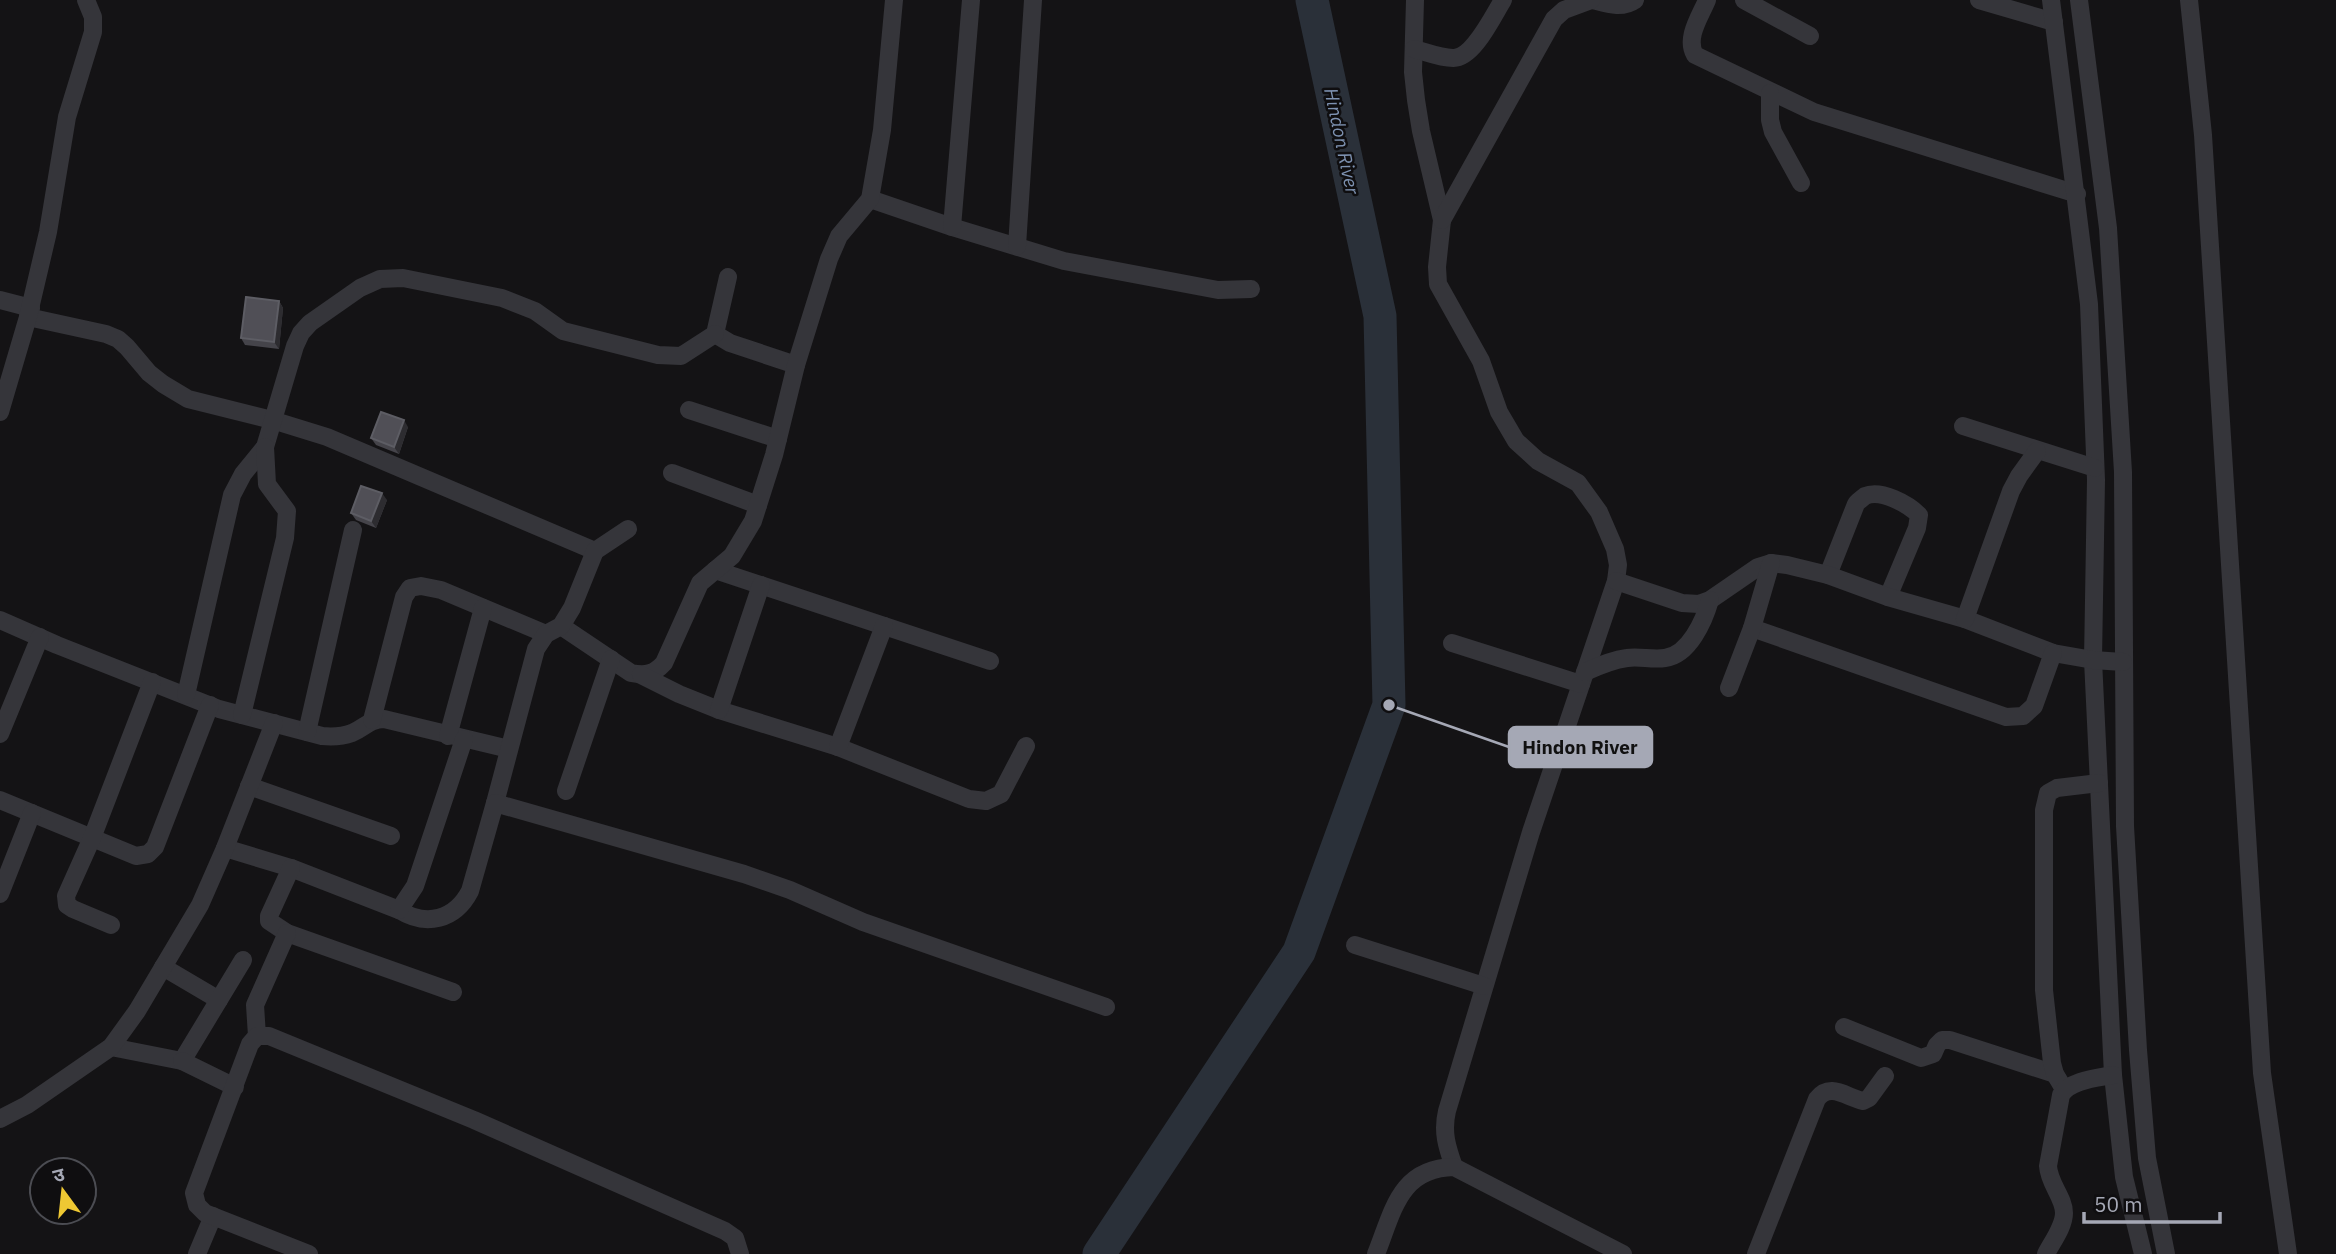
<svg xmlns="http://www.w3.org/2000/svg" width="2336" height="1254" viewBox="0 0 2336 1254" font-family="'IBM Plex Sans','Noto Sans Devanagari',sans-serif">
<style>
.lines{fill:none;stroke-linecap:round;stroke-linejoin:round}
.river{stroke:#2a3039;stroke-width:33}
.street{stroke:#35353a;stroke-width:18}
.wall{fill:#45444a}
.shaded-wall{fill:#2d2c30}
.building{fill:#504f56;stroke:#5d5d64;stroke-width:2}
.labels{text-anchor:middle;stroke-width:5;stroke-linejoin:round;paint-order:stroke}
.water-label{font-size:19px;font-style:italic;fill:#7d91b0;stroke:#0f0e10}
.leader{fill:none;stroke:#a5a8b5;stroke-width:2.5}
.callout-dot{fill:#a5a8b5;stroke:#0f0e10;stroke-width:2.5}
.callout{fill:#a5a8b5;stroke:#a5a8b5;stroke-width:2.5}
.callout-label{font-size:19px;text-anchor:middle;font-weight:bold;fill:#111}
</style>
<rect width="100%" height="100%" fill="#141315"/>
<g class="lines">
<!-- river -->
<polyline class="river" points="1099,1254 1299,952 1389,705 1380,316 1312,0"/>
<!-- street -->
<g class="street">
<path d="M1415,0L1413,72L1416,100L1421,131L1442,220L1437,267L1438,284L1481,361L1499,412L1516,441L1538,461L1578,483L1599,512L1615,549L1618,565L1616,581L1531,832L1447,1111C1442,1132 1447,1147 1454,1167"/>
<path d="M1593,0C1608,4 1622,9 1635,0"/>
<path d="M1707,0C1700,17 1685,38 1695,55L1814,112L2077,194"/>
<polyline points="1744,0 1810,36"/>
<polyline points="1979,0 2054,22"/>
<polyline points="2051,0 2089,304 2096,480 2093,660 2113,1075 2124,1177 2143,1254"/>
<polyline points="2079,0 2108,228 2123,472 2125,826 2138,1050 2147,1158 2166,1254"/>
<polyline points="2189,0 2203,135 2262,1073 2288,1254"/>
<path d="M1414,49C1426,52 1440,58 1453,58C1473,59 1493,16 1503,0"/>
<polyline points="1770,93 1770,120 1773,132 1801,183"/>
<polyline points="870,199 952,227 1064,261 1218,290 1251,289"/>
<polyline points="1442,220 1554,19 1564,10 1591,0"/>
<polyline points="952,227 971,0"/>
<polyline points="1017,246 1033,0"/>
<polyline points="728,277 715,334 730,343 796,365"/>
<polyline points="0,300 31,308"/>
<polyline points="28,317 106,334 118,339 127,347 149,373 163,384 188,399 272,420 327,437 595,551"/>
<polyline points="689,410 778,439"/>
<polyline points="0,412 28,317 48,232 67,117 93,32 93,17 86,0"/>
<polyline points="1963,426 2095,468"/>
<polyline points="672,473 758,505"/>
<polyline points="715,570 990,661"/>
<path d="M1828,575L1856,504C1856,503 1864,497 1865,496C1881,489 1908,504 1919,515L1917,528L1888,597"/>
<polyline points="1616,581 1682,603 1699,604 1710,600 1758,567 1771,563 1787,565 1828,575 1888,597 1965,619 2053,653 2093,660 2123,662"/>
<polyline points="1965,619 2011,491 2019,476 2037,451"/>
<path d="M0,620L57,645L219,709L322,736C333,737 341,737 352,733C366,727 368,720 384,719L509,749"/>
<path d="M561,626L631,673C646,676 654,674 664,663L700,583L732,556L753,521L774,455L796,365L829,259L839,236L870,199L882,130L894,0"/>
<polyline points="1752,628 2006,717 2023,716 2034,706 2053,653"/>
<polyline points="1452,643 1581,684"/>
<path d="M1585,672C1598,666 1612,660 1627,658C1639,656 1652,660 1665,658C1689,655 1704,621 1710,600"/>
<polyline points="641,675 679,694 719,710 838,747 969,799 986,801 1001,794 1026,746"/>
<polyline points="1729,688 1752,628 1771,563"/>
<polyline points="186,695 232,495 243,474 265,447 295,346 301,333 310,323 360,288 380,279 403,278 502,298 535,311 563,331 658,355 681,356 715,334"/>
<polyline points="719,710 761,585"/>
<polyline points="242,715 285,538 287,511 267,484 265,447"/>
<polyline points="372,720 404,597 410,588 421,586 441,590 546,634"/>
<polyline points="307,732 353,530"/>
<polyline points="0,734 40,637"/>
<polyline points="448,736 483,608"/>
<polyline points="838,747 884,626"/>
<polyline points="249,786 391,836"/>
<polyline points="566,791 611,659"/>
<polyline points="0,800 136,856 148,854 155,847 210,705"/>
<polyline points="495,803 536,649 546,634 561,626 572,608 595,551 628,529"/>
<path d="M225,848L291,868L399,910C426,927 455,920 470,891L495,803L744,874L790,890L863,922L1106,1007"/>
<polyline points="291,868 269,916 269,921 287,933 453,992"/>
<polyline points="0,894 32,813"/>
<polyline points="399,910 415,886 464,739"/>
<polyline points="111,925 73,909 67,905 66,896 92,838 152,682"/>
<polyline points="1355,945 1484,986"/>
<polyline points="163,967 219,1000"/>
<polyline points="1844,1027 1921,1058 1933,1054 1937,1045 1942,1040 1950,1040 2055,1074"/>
<polyline points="257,1036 255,1005 287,933"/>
<polyline points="111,1047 182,1061 243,960"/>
<polyline points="182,1061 235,1087"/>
<polyline points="2064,1089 2055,1074 2052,1063 2044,990 2044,810 2048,793 2057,788 2099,783"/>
<polyline points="0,1119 27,1105 111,1047 137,1011 200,905 225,848 274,723"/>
<polyline points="197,1254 213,1216"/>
<polyline points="309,1254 205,1213 197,1205 194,1193 250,1044 257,1036 269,1036 474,1120 725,1231 735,1238 740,1254"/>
<path d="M1376,1254C1393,1212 1399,1168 1454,1167L1623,1254"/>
<path d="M1756,1254L1817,1099C1830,1082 1846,1097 1863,1101L1869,1098L1885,1076"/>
<path d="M2046,1254C2052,1242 2064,1227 2064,1213C2064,1197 2049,1184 2048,1166L2061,1095C2070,1080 2098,1078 2113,1075"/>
</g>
</g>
<!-- wall -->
<g class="wall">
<polygon points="279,301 283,308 279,349 245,345 241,338"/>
<polygon points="408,427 399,454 376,445 371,438"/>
<polygon points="387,500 376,528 356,520 351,513"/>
</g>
<!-- shaded-wall -->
<g class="shaded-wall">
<polygon points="279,301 283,308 279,349 274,342"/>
<polygon points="404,420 408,427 399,454 394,447"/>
<polygon points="382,493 387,500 376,528 371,521"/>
</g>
<!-- building -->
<g class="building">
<polygon points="246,297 279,301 274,342 241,338"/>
<polygon points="381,412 404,420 394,447 371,438"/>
<polygon points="361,486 382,493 371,521 351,513"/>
</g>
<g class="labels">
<!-- water labels -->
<g class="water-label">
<text transform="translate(1342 141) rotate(78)" y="7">Hindon River</text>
</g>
</g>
<!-- callouts -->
<path class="leader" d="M1389 705L1509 747"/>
<circle class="callout-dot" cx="1389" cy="705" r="7"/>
<rect class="callout" x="1509" y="727" width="143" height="40" rx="7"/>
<g class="callout-label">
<text x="1580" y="754">Hindon River</text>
</g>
<!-- north arrow -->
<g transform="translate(63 1191) rotate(345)"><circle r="33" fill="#0f0e10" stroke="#4b4c52" stroke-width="2"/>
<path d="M0-5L12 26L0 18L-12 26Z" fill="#eec833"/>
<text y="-10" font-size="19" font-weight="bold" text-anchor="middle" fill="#a5a8b5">उ</text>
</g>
<!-- scale -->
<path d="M2084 1212v10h136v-10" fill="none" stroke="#a5a8b5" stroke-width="3.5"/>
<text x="2094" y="1212" font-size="21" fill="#a5a8b5" stroke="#0f0e10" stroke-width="5" paint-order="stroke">50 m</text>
</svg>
